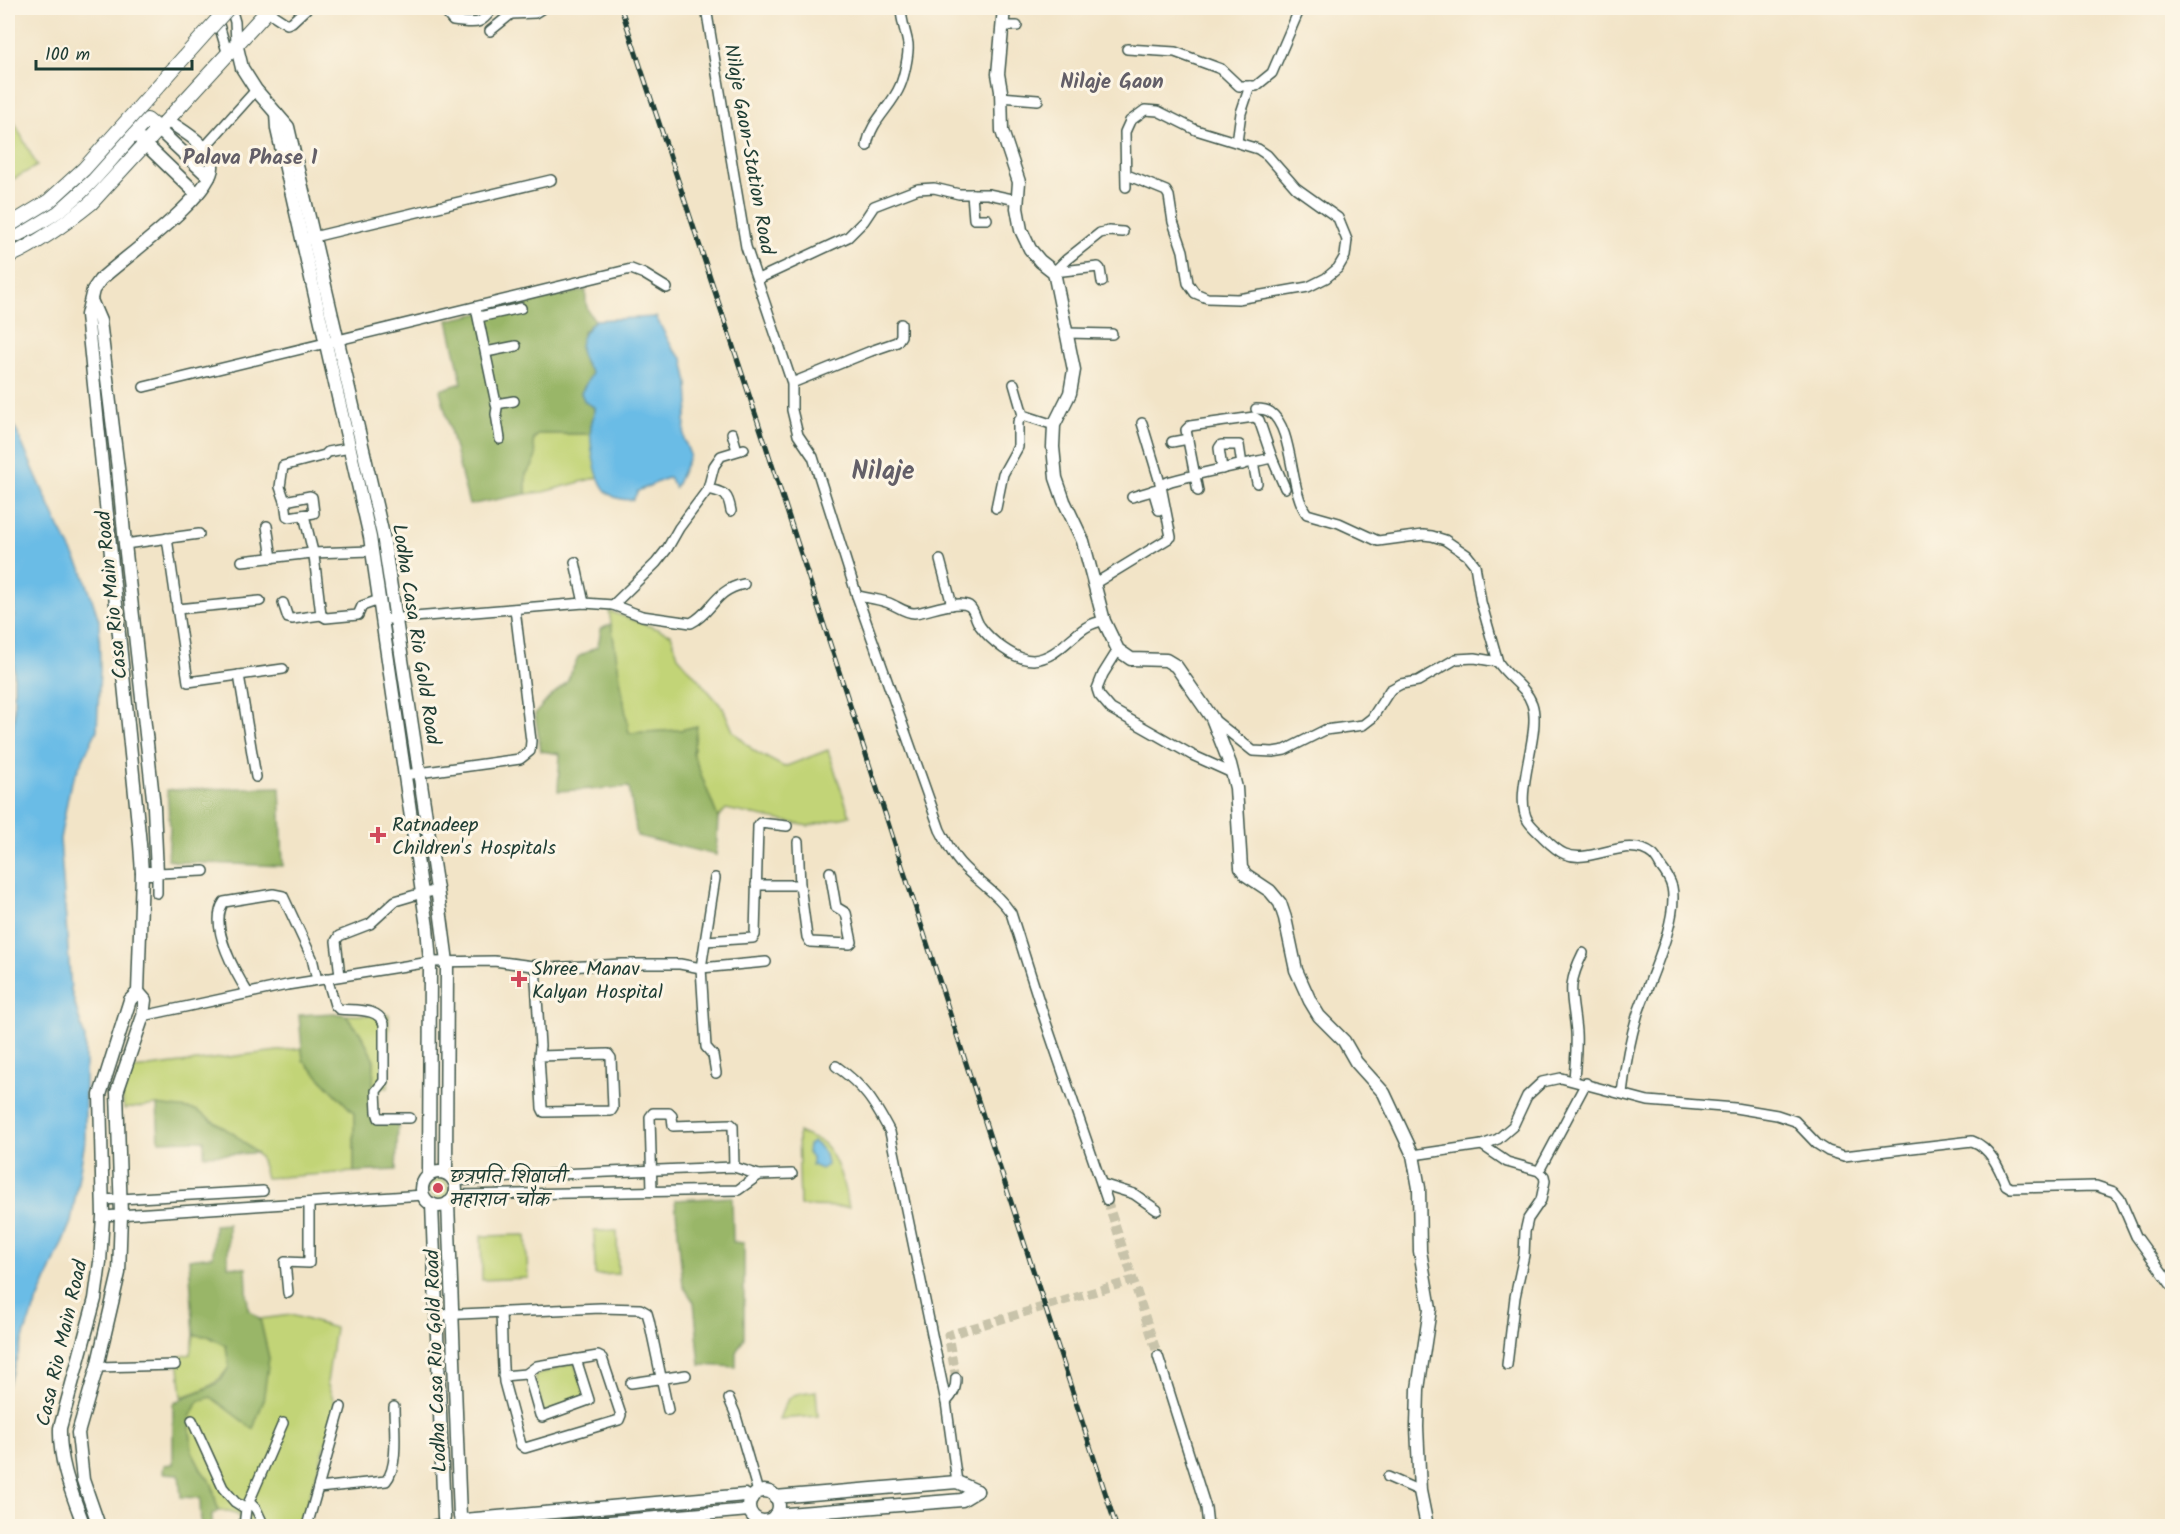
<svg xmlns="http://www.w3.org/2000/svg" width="2180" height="1534" viewBox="0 0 2180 1534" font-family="Kalam,'Playpen Sans Deva',sans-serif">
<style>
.green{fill:#c2d477;stroke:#708856;stroke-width:1.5}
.forest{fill:#99b668;stroke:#5c7a4e;stroke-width:1.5}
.water{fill:#6bbce6;stroke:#457c8d;stroke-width:1.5}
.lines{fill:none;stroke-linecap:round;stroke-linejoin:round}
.street-tunnel{stroke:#c8c3aa;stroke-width:9;stroke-dasharray:9 4.5;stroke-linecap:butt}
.street-casing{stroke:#3f564a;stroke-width:12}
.secondary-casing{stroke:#3f564a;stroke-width:15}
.primary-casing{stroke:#3f564a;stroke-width:16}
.street{stroke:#fff;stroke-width:9}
.secondary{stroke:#fff;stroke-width:12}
.primary{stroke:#fff;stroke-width:14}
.rail-casing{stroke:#1f3d34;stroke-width:5}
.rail{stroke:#fcf5e5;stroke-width:3;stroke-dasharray:9;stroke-linecap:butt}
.primary-bridge-casing{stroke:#3f564a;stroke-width:16;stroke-linecap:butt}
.primary-bridge{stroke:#fff;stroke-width:14}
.poi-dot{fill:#d1495b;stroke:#fcf5e5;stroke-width:2}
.labels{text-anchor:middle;stroke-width:6;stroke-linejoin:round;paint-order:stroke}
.street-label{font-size:20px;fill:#1f3d34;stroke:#fcf5e5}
.poi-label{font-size:20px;fill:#1f3d34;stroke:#fcf5e5;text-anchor:start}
.neighbourhood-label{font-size:21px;font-weight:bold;fill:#635f68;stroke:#fcf5e5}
.district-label{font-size:26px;font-weight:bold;fill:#635f68;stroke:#fcf5e5}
</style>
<rect width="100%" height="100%" fill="#fcf5e5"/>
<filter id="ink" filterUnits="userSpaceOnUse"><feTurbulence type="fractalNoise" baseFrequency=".0167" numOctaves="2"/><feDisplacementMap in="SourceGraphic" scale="12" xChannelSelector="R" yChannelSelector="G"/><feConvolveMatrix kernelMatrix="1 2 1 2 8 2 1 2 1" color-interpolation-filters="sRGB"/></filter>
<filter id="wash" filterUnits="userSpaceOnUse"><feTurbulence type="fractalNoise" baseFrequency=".008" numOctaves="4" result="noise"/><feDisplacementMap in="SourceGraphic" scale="24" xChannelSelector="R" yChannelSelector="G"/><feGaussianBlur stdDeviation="1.35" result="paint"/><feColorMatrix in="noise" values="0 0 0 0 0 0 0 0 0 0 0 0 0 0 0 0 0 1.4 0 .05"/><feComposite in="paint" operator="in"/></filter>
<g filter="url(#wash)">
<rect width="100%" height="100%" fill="#f2e4c7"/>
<!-- green -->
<g class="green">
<polygon points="8,110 37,166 8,182"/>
<polygon points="539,434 592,434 594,459 599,477 543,492 526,494 526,474 533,465 536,455 533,445 534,439"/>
<polygon points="609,611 671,634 678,656 723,708 733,731 754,751 784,767 828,750 850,816 808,826 726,809 718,818 693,754 697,726 680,730 629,733"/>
<polygon points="346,1015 389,1015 388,1088 372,1087 374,1061 363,1037"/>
<polygon points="302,1048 303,1060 354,1113 354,1172 266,1178 260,1157 234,1134 157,1105 124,1109 122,1096 133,1069"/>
<path d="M798,1132C805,1136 818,1139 824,1144C839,1160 844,1187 849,1207L800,1206Z"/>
<circle cx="439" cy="1189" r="10"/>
<polygon points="594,1231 617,1231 618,1274 595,1275"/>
<polygon points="526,1235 528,1278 482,1280 481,1236"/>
<polygon points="291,1315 335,1328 327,1383 337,1409 301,1522 301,1526 240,1526 238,1514 229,1511 218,1511 212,1484 202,1471 192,1452 189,1419 198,1401 211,1397 253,1429 269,1358 260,1319"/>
<path d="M194,1335L208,1336L226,1346L229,1367C216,1387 203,1390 182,1397L178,1357L191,1354Z"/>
<polygon points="574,1362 587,1400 544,1414 534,1376"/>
<path d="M816,1391L818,1416L779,1419C789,1394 789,1394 816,1391Z"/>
</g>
<!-- forest -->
<g class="forest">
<path d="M586,290C585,303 586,311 595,320L583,332L584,363L592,373L581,393L585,402L594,407C595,417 591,424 592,434H539L534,438L533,445L536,455L533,465L526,474V494L469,505L440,390L462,383L448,320Z"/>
<polygon points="611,624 629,733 680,730 697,726 693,754 718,818 716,855 637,836 629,787 558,791 560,754 541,751 535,714 549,698 567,682 578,657 598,646 601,629"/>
<polygon points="280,787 283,866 177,862 168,859 170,828 167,790"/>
<polygon points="334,1013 346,1015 363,1037 374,1061 372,1122 398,1125 396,1170 354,1172 354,1113 303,1060 299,1015"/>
<polygon points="157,1105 196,1110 234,1134 256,1153 204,1155 204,1140 159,1141"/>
<polygon points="732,1197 733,1242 744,1243 744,1339 736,1352 736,1367 700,1365 694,1302 683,1286 675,1200"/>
<path d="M228,1224V1266L246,1268L248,1309L260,1319L269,1358L263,1402L253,1429L211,1397L198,1401L189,1419L192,1452L202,1471L212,1484L218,1511L212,1515V1526H201L200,1498L181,1497L179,1474L163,1473L164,1465L173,1464V1404C187,1393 208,1392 221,1380C224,1376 226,1371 229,1367L226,1346L208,1336L194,1335L189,1259L213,1256L214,1225Z"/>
</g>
<!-- water -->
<g class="water">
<path d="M656,317L673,349L683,359L688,383L689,405L685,420L684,439L690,455L675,488L669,477L638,491L633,500C624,500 612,498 606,491C595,479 589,441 591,426C592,419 595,415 594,407L585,402L581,393L592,373C575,352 576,339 595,320Z"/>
<polygon points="8,412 59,527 83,572 99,620 100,670 97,730 70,786 60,839 71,990 85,1039 85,1141 71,1222 28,1324 8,1385 8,770 14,719 14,591 8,566"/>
<path d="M813,1142C823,1148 826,1154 827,1165L821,1169L812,1165V1158L807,1152L808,1145Z"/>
</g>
</g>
<g filter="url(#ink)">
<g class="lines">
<!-- street-tunnel -->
<g class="street-tunnel">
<polyline points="1107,1200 1158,1356"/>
<polyline points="956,1378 948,1335 1134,1280"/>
</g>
<!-- street casing -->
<g class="street-casing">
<g id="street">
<polyline points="214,8 228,55"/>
<polyline points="231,8 235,22 236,43"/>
<path d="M442,8L453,21C476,23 479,27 493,8"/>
<path d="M706,8L746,247L792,383V410L798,435L813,457L857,596L940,830C946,841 951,853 960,863C976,881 997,892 1011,913L1045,1020L1107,1200"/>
<polyline points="267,11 287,24 292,22 307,8"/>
<polyline points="1002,26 1017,26"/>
<polyline points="490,31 511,14 535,13 543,8"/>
<polyline points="1127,49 1175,52 1221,69 1239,86 1256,86 1272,73 1300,8"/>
<polyline points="1001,97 1038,100"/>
<polyline points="1237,142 1241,113 1250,86"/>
<path d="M867,146C870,121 891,108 900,86C904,77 909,54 908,44C906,32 901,21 901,8"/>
<polyline points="204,148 256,90"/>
<polyline points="1126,187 1125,132 1130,121 1145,110 1158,111 1196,130 1258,149 1267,155 1296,188 1338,218 1347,240 1345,256 1338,268 1326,278 1308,287 1238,299 1207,298 1195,293 1188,283 1183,251 1173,222 1169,196 1166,191 1127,175"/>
<polyline points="972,194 974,219 987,219"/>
<polyline points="309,238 551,180"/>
<polyline points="1054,272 1066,260 1100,233 1109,231 1123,232"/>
<polyline points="1054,272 1098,267 1100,269 1102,282"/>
<polyline points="758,279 848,237 864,221 874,206 918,189 934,188 959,194 988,194 1017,200"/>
<polyline points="476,308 497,408 496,414 500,439"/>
<polyline points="479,317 521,308"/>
<polyline points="1066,333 1112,334"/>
<polyline points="486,352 516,346"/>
<polyline points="792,383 871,351 897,342 901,336 901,324"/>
<polyline points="1014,384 1023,415 1054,425"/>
<polyline points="144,387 631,269 644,274 667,288"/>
<polyline points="496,404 514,401"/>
<path d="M1256,409C1261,409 1266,409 1270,412C1294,428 1289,491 1307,514L1339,523L1378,541L1423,535L1432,536L1445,540L1467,555L1475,565L1481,602L1498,662C1507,677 1526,686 1532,704C1542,733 1512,795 1528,821C1532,827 1538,832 1543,837C1549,843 1557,851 1565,854C1592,865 1627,834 1653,855C1656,858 1659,863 1661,867C1665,872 1670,880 1672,887C1679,920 1649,981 1638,1013C1630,1039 1625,1066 1622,1093"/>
<polyline points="732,433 737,450"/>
<polyline points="1172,442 1188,439"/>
<polyline points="1272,458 1285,488"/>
<polyline points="1253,462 1257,483"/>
<polyline points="1222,469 1219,448 1221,445 1239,445 1242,465"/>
<path d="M708,489C725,493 728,493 731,511"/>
<polyline points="1153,490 1159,510"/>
<path d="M1132,497C1140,494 1151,492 1159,488C1163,485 1166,482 1171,481C1204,472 1239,465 1272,458L1259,420L1254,417L1190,426L1186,430L1198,491"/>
<polyline points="285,501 310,496 312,497 314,513 289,517 287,516 285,501 280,487 283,466 325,455 328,452 350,448"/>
<polyline points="996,508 1003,474 1018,447 1018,422 1023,415"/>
<polyline points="267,526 272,558"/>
<polyline points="167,538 188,682 283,669"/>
<polyline points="125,544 199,534"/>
<polyline points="940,560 952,605"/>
<polyline points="242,561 312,553 371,551"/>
<polyline points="575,562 584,603"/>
<polyline points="1094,584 1171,537 1161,486 1142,423"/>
<path d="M857,596C868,598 879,599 889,603C897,606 905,613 914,613C928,612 957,599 969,606C975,610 975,620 980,626C990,640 1014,660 1033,660C1063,658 1076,623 1104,621"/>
<polyline points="283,603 288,618 292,619 321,615 314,556 304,515"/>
<path d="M613,605L642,616L691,623C713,612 714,590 744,584"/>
<polyline points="177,609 260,601"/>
<polyline points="321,615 326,618 358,615 362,606 379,600"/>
<polyline points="390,619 584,603 613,605 656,563 667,549 679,528 708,489 714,466 721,456 744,449"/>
<polyline points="1118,650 1103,674 1097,689 1099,695 1111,709 1192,755 1232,773"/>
<polyline points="239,675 256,777"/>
<polyline points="1213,719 1253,751 1273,752 1285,750 1325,730 1363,725 1372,718 1390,690 1401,684 1418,681 1456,659 1475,658 1498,662"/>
<polyline points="404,775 520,759 530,751 531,741 515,609"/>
<polyline points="798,842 800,885"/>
<polyline points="715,878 701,968 706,1047 713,1055 716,1073"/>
<polyline points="756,885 800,885 807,937 810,942 850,944 852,942 846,913 836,907 830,872"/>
<polyline points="157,893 157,873 204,871"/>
<polyline points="705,941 753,938 755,935 758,826 760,823 787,826"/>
<polyline points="535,965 540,1046 539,1056 542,1108 544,1112 611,1111 613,1108 611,1058 608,1054 539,1056"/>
<polyline points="340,976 336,941 339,936 370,924 395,901 422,893 437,891"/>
<path d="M327,978L335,1005L339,1009C355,1011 378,1007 384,1024V1081L376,1091L377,1112L379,1118H410"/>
<path d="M248,993C235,972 208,925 224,902L273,894L283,896L312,958L317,980"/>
<polyline points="143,1016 287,985 430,962 494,961 548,968 622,964 680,964 701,968 766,962"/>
<path d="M836,1066C865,1087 874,1102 890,1132L946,1402L957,1482"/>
<path d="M1574,1080C1575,1064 1577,1048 1576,1032C1573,995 1565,989 1583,953"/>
<polyline points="1482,1145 1507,1162 1539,1171 1544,1176 1545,1181 1541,1200 1528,1219 1525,1232 1524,1255 1515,1297 1507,1365"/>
<path d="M1413,1155L1482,1145L1498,1139L1513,1126L1527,1096L1542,1082L1561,1078L1648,1101L1735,1108L1777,1115L1795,1121L1817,1144L1828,1151L1844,1156L1972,1141C1990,1147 1999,1168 2006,1185L2011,1188L2096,1186L2114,1192L2120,1199L2136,1236L2172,1286"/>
<polyline points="1539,1171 1586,1083"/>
<polyline points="759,1175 792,1174"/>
<polyline points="454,1181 558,1174 734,1167 759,1175 738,1190 455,1195"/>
<polyline points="1102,1184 1134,1194 1157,1210"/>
<polyline points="652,1191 650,1117 653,1113 669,1113 672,1116 673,1126 731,1124 733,1126 734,1167"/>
<polyline points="102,1200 263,1191"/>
<polyline points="103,1216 424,1195"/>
<polyline points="288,1293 285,1262 309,1263 309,1203"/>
<path d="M501,1312C502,1335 502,1359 504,1382L521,1445L525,1448L619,1420L621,1415L602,1358L598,1356L537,1366L526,1374L503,1376"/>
<polyline points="437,1315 601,1308 640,1309 647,1313 649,1320 668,1410"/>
<polyline points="1158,1356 1206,1508 1208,1526"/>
<polyline points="97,1367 175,1365"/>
<polyline points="528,1373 540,1415 542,1417 589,1400 576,1359"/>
<polyline points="631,1383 686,1375"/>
<polyline points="729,1399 735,1413 758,1492"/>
<path d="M946,1402C953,1395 956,1389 956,1378"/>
<polyline points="192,1420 223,1488 235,1502 246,1509"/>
<polyline points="1388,1477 1420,1491"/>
<path d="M318,1488L386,1481C399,1466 394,1427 394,1407"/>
<polyline points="249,1502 256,1509 264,1526"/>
<polyline points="757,1519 758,1526"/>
<polyline points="772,1519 773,1526"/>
<polyline points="244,1526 246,1509 283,1423"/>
<polyline points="307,1526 341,1407"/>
</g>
</g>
<!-- secondary casing -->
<g class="secondary-casing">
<g id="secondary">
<polyline points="1004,8 998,74 1001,91 1002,131 1019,182 1017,208 1021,230 1030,249 1040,261 1054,272 1074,370 1070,393 1054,425 1053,447 1056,478 1064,501 1083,541 1104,621 1118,650 1131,659 1166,660 1176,666 1212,718 1230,764 1236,788 1241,868 1246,875 1270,891 1280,903 1285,918 1296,970 1310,1001 1319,1016 1344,1041 1356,1062 1384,1093 1413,1155 1419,1188 1420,1251 1430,1309 1418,1389 1417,1427 1420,1491 1427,1526"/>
<polyline points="236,43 242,68 256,90 288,127 383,535 440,909 447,962 446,1173"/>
<polyline points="276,113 277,129 370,537 427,927 430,962 429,1175"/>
<polyline points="158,129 209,177"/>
<polyline points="140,139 197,194"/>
<polyline points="91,300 100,321 118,469 125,544 154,807 157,873 142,873"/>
<circle cx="439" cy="1189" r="17"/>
<polyline points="448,1203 460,1517"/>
<polyline points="432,1204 444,1518"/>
<circle cx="764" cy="1506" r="15"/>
<polyline points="775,1497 957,1482 977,1491"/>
<polyline points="775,1515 962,1500 977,1491"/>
<polyline points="464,1520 745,1495 751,1499"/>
<path d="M84,1526C72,1493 59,1464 60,1428L95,1299L100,1262L103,1216L100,1095L130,1000L138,992L142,873L140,844L87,315L93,290L100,280C121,260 216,193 212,165C209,144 182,131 167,120"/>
<polyline points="99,1526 83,1480 78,1433 97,1367 119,1273 121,1215 117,1092 143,1016 145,1000 138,992"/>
<polyline points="435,1526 437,1526"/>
<polyline points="564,1526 749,1510"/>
</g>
</g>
<!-- primary casing -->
<g class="primary-casing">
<g id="primary">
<path d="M8,239C34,227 60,212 81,192C105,169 124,142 147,120L158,129"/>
<path d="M8,257C38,243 65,224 91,203L270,8"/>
</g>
</g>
<!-- street -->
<use href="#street" class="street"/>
<!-- secondary -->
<use href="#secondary" class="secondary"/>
<!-- primary -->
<use href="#primary" class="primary"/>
<!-- rail casing -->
<g class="rail-casing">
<polyline id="rail" points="621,8 765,443 1116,1526"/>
</g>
<!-- rail -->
<use href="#rail" class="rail"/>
<!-- primary-bridge casing -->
<g class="primary-bridge-casing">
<polyline id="primary-bridge" points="8,226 49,201 84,169 228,8"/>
</g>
<!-- primary-bridge -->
<use href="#primary-bridge" class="primary-bridge"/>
</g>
</g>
<!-- markers -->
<g class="poi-dot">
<path d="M375 826h6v6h6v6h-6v6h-6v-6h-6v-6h6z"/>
<path d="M516 970h6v6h6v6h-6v6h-6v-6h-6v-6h6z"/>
<circle cx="438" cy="1188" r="6"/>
</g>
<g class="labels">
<!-- street labels -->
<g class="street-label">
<text transform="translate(750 149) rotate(80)" y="7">Nilaje Gaon-Station Road</text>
<text transform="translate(111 595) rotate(-96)" y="7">Casa Rio Main Road</text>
<text transform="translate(417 634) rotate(81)" y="7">Lodha Casa Rio Gold Road</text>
<text transform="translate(61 1343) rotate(-77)" y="7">Casa Rio Main Road</text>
<text transform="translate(435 1361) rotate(-92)" y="7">Lodha Casa Rio Gold Road</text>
</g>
<!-- poi labels -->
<g class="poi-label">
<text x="392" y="831">Ratnadeep<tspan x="392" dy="23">Children's Hospitals</tspan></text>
<text x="532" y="975">Shree Manav<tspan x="532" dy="23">Kalyan Hospital</tspan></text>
<text x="450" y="1183">छत्रपति शिवाजी<tspan x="450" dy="23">महाराज चौक</tspan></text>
</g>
<!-- neighbourhood labels -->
<g class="neighbourhood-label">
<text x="1112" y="88">Nilaje Gaon</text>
<text x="250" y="164">Palava Phase 1</text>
</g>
<!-- district labels -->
<g class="district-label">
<text x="883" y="479">Nilaje</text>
</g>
</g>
<!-- margin -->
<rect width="2180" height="1534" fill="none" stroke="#fcf5e5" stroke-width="30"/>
<!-- scale -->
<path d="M36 60v9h156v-9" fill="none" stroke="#1f3d34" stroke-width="3"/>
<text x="45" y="60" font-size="18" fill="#1f3d34" stroke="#fcf5e5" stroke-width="4.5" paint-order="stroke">100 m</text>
</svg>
